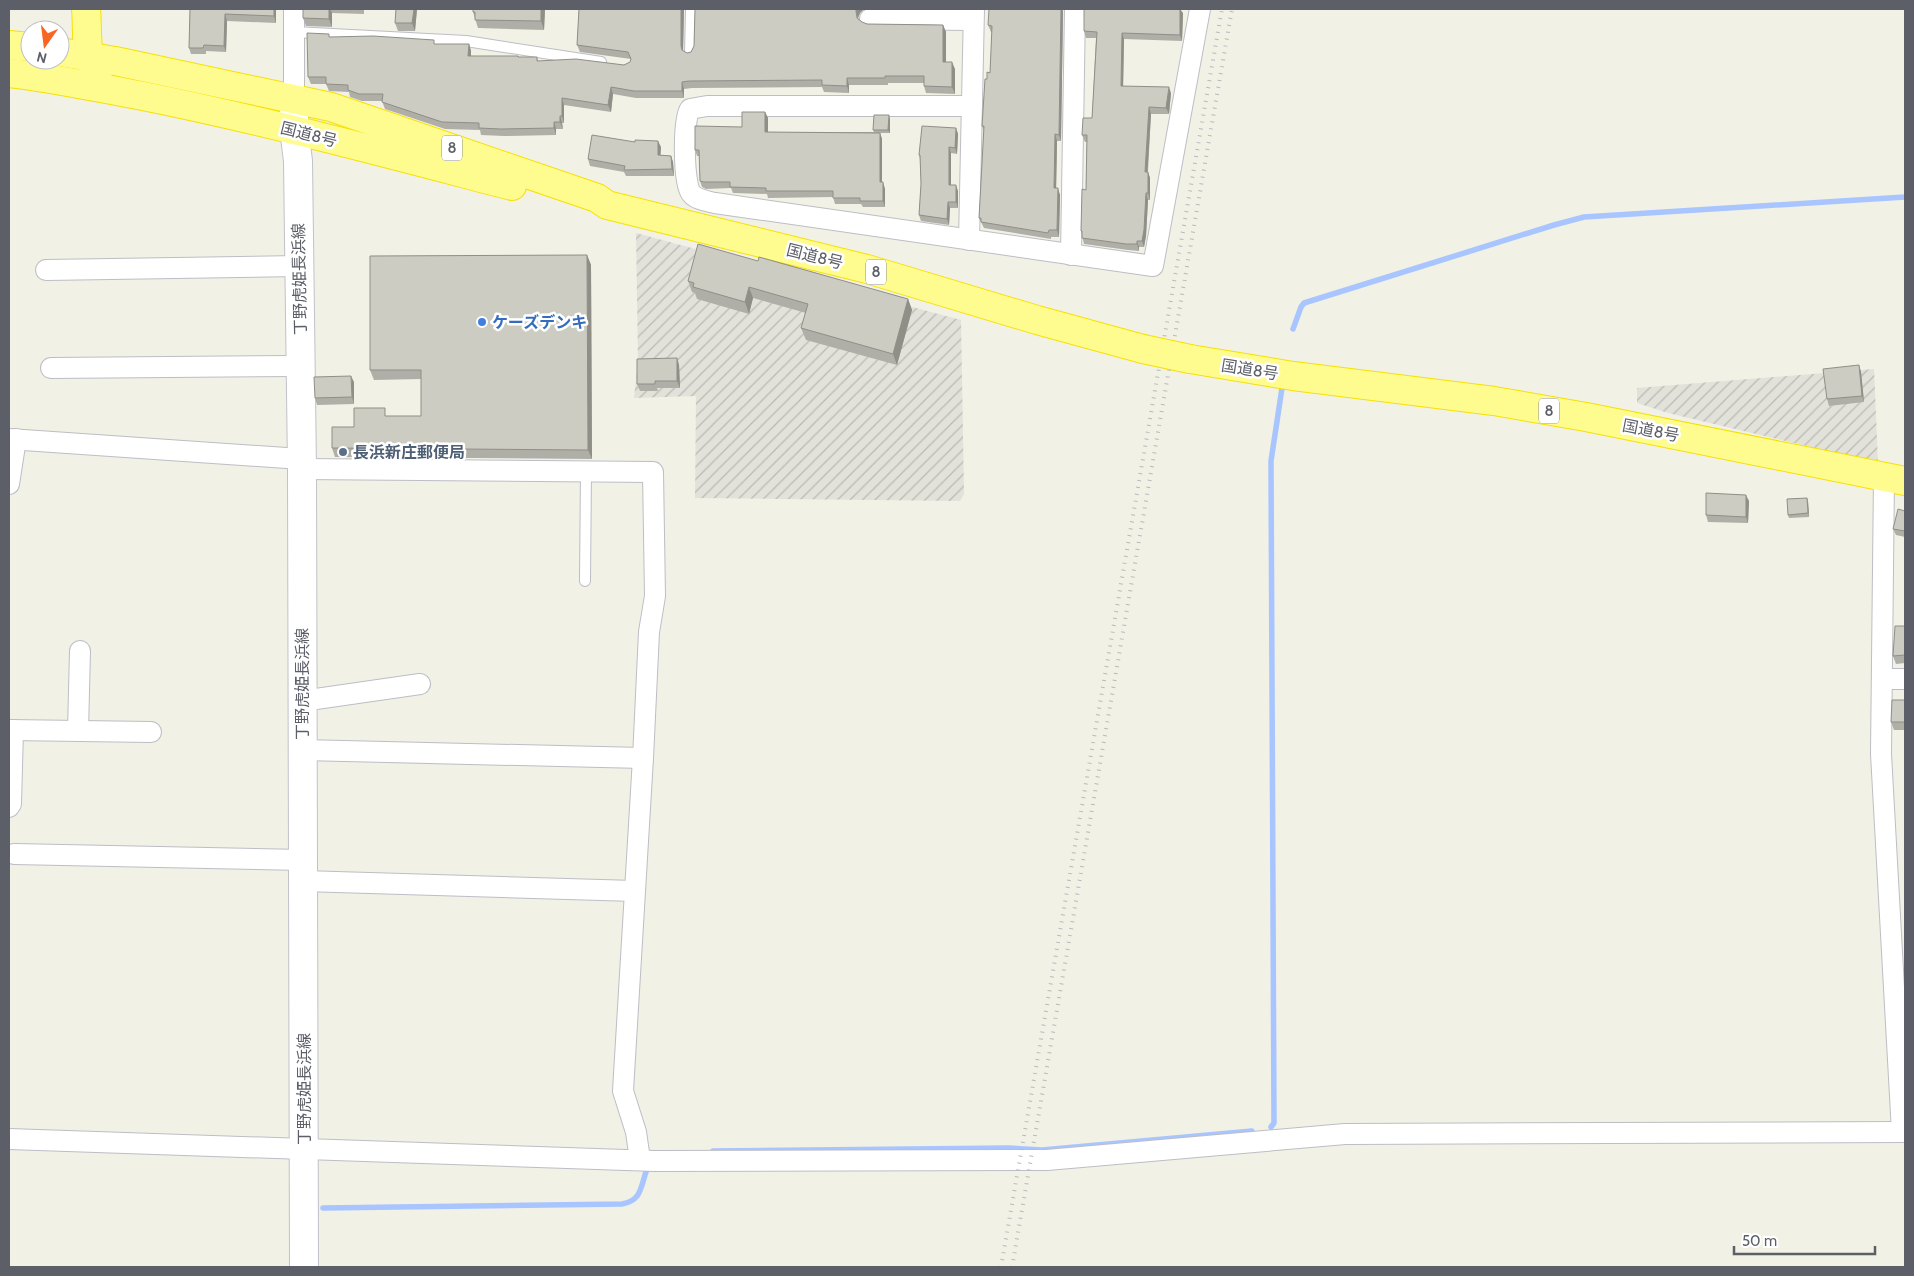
<svg xmlns="http://www.w3.org/2000/svg" width="1914" height="1276" viewBox="0 0 1914 1276" font-family="Cabin,'Noto Sans JP',sans-serif">
<style>
.industrial{fill:url(#industrial-furrows)}
.lines{fill:none;stroke-linecap:round;stroke-linejoin:round}
.stream{stroke:#a8c5ff;stroke-width:5.5}
.lane-casing{stroke:#bdbec5;stroke-width:12}
.street-casing{stroke:#bdbec5;stroke-width:22}
.secondary-casing{stroke:#c0c2ca;stroke-width:30}
.highway-casing{stroke:#f7e100;stroke-width:30}
.lane{stroke:#fff;stroke-width:10}
.street{stroke:#fff;stroke-width:20}
.secondary{stroke:#fff;stroke-width:28}
.highway{stroke:#fffc8f;stroke-width:28}
.rail{stroke:#b9b9bb;stroke-width:4;stroke-dasharray:1 6;stroke-linecap:butt}
.highway-bridge-casing{stroke:#f7e100;stroke-width:30;stroke-linecap:butt}
.highway-bridge{stroke:#fffc8f;stroke-width:28}
.wall{fill:#afafa8}
.shaded-wall{fill:#8f8f88}
.building{fill:#ccccc3;stroke:#8f8f88}
.shop-dot{fill:#3f7fe0;stroke:#fff;stroke-width:2}
.service-dot{fill:#5c6f8a;stroke:#fff;stroke-width:2}
.labels{text-anchor:middle;stroke-width:5;stroke-linejoin:round;paint-order:stroke}
.shield{fill:#fff;stroke:#8e8f95;stroke-width:1}
.shield-label{font-size:15px;font-weight:bold;fill:#5d5f68}
.street-label{font-size:16px;fill:#5d5f68;stroke:#fff}
.shop-label{font-size:16px;font-weight:bold;fill:#366cbe;stroke:#fff;text-anchor:start}
.service-label{font-size:16px;font-weight:bold;fill:#4e5e75;stroke:#fff;text-anchor:start}
</style>
<defs>
<pattern id="industrial-furrows" width="10" height="10" patternUnits="userSpaceOnUse" patternTransform="scale(1.25)"><rect width="10" height="10" fill="#e2e2da"/><path d="M-1 1l2-2M0 10L10 0M9 11l2-2" fill="none" stroke="#babab5"/></pattern>
</defs>
<rect width="100%" height="100%" fill="#f1f1e6"/>
<!-- industrial -->
<g class="industrial">
<polygon points="636,233 961,320 964,494 960,501 695,498 696,396 634,398 638,361"/>
<polygon points="1874,369 1878,463 1668,413 1637,403 1637,388"/>
</g>
<g class="lines">
<!-- stream -->
<g class="stream">
<polyline points="1293,329 1301,307 1304,303 1554,225 1584,217 1905,197"/>
<polyline points="1271,1127 1274,1123 1271,461 1282,388"/>
<polyline points="713,1151 1008,1148 1042,1150 1252,1131"/>
<path d="M323,1208L622,1204C642,1200 640,1188 647,1169"/>
</g>
<!-- lane casing -->
<g class="lane-casing">
<g id="lane">
<polyline points="294,32 466,41 601,62"/>
<polyline points="690,53 691,9"/>
<polyline points="585,581 586,471"/>
</g>
</g>
<!-- street casing -->
<g class="street-casing">
<g id="street">
<polyline points="870,19 973,20"/>
<polyline points="294,100 294,9"/>
<path d="M972,106H707L690,109C683,119 683,182 691,193C696,200 707,201 715,203L1153,266L1200,9"/>
<polyline points="969,240 974,9"/>
<polyline points="1071,255 1075,9"/>
<polyline points="46,270 298,266"/>
<polyline points="51,368 300,366"/>
<polyline points="9,439 301,459"/>
<polyline points="302,469 653,472 655,596 649,632 643,758 623,1091 636,1132 640,1160"/>
<polyline points="1884,477 1881,754 1902,1132"/>
<polyline points="9,484 16,439"/>
<polyline points="1882,679 1905,679"/>
<polyline points="302,701 420,684"/>
<polyline points="9,730 151,732"/>
<polyline points="78,731 80,651"/>
<polyline points="302,750 643,758"/>
<polyline points="9,807 11,804 13,730"/>
<polyline points="14,854 303,860"/>
<polyline points="303,881 635,891"/>
<polyline points="9,1139 655,1161 1047,1160 1345,1134 1905,1132"/>
</g>
</g>
<!-- secondary casing -->
<g class="secondary-casing">
<polyline id="secondary" points="294,100 294,129 298,161 302,469 304,1267"/>
</g>
<!-- highway casing -->
<g class="highway-casing">
<g id="highway">
<path d="M86,9C88,25 84,63 98,72"/>
<polyline points="9,45 30,47"/>
<polyline points="60,52 115,61 331,107 597,198 607,205 867,269 1037,320 1143,349"/>
<path d="M9,73C54,78 99,88 143,96C267,121 389,154 512,186"/>
<polyline points="1190,359 1293,376 1494,401 1586,417 1905,481"/>
</g>
</g>
<!-- lane -->
<use href="#lane" class="lane"/>
<!-- street -->
<use href="#street" class="street"/>
<!-- secondary -->
<use href="#secondary" class="secondary"/>
<!-- highway -->
<use href="#highway" class="highway"/>
<!-- rail -->
<g class="rail">
<polyline points="1001,1267 1222,9"/>
<polyline points="1012,1267 1232,9"/>
</g>
<!-- highway-bridge casing -->
<g class="highway-bridge-casing">
<polyline id="highway-bridge" points="1143,349 1190,359"/>
</g>
<!-- highway-bridge -->
<use href="#highway-bridge" class="highway-bridge"/>
</g>
<!-- wall -->
<g class="wall">
<polygon points="190,9 276,9 276,23 227,21 226,52 206,51 206,54 191,54 189,48"/>
<polygon points="303,9 364,9 364,14 332,13 332,27 306,26 303,18"/>
<polygon points="396,9 417,9 415,31 398,31 395,23"/>
<polygon points="545,9 544,30 478,28 473,12"/>
<polygon points="579,9 684,9 683,51 687,53 691,52 694,46 695,9 864,9 860,13 858,18 862,22 867,24 943,25 946,32 946,62 955,69 955,94 926,93 924,86 924,83 888,83 888,85 849,85 849,93 824,92 822,87 692,88 684,89 684,98 636,98 613,94 611,112 564,105 564,123 562,123 563,129 556,129 556,135 504,136 481,135 480,130 445,129 385,109 382,101 362,101 350,97 349,92 329,91 326,84 311,84 308,77 331,37 435,44 469,44 471,51 471,56 518,56 519,57 537,57 538,61 624,65 630,62 631,59 580,52 577,45"/>
<polygon points="1061,9 1062,9 1063,11 1061,141 1057,141 1056,188 1060,195 1059,237 1051,237 1051,239 984,228 979,218 984,131 982,126 987,79 990,73 992,32 991,32 988,25"/>
<polygon points="1183,13 1182,41 1124,39 1123,86 1171,93 1169,114 1151,114 1148,172 1150,178 1150,200 1148,200 1146,236 1144,247 1139,247 1139,251 1128,250 1084,244 1081,231 1086,190 1087,142 1085,142 1082,135 1092,118 1096,38 1086,38 1084,31"/>
<polygon points="765,112 768,118 768,132 874,132 873,130 890,119 890,133 880,133 882,139 882,182 885,189 885,207 863,207 861,204 835,204 833,197 768,198 767,194 733,193 731,188 706,189 702,187 700,181 699,156 697,156 695,150 742,127"/>
<polygon points="956,128 958,134 957,154 951,153 951,185 958,191 958,208 950,208 949,225 921,221 919,215 921,184 920,159 919,155"/>
<polygon points="661,147 660,155 671,156 673,162 674,176 626,176 624,172 590,166 588,159"/>
<polygon points="587,255 591,265 592,459 335,457 332,448 354,427 388,416 421,416 421,379 374,380 370,370"/>
<polygon points="758,261 908,299 912,310 897,365 806,340 801,328 806,313 753,298 749,314 697,299 695,293 692,292 688,281"/>
<polygon points="677,358 679,365 680,388 657,388 658,391 640,391 637,384"/>
<polygon points="1859,365 1861,372 1864,402 1829,406 1827,399"/>
<polygon points="354,382 354,404 317,405 315,398"/>
<polygon points="1807,498 1808,501 1809,517 1789,518 1788,515"/>
<polygon points="1749,501 1748,523 1708,522 1706,515"/>
<polygon points="1905,511 1905,537 1896,535 1893,529"/>
<polygon points="1905,626 1905,663 1896,664 1893,656"/>
<polygon points="1905,700 1905,730 1894,730 1891,722"/>
</g>
<!-- shaded-wall -->
<g class="shaded-wall">
<polygon points="274,9 276,9 276,23 274,16"/>
<polygon points="329,9 330,9 332,13 332,27 329,19"/>
<polygon points="414,9 417,9 415,31 412,23"/>
<polygon points="541,9 545,9 544,30 541,21"/>
<polygon points="681,9 684,9 683,53 681,46"/>
<polygon points="856,9 864,9 860,13 858,18 860,25 856,11"/>
<polygon points="1061,9 1062,9 1063,11 1061,141 1059,135"/>
<polygon points="1180,9 1183,13 1182,41 1180,35"/>
<polygon points="225,14 227,21 226,52 224,46"/>
<polygon points="943,25 946,32 946,69 943,62"/>
<polygon points="1122,33 1124,39 1123,92 1121,86"/>
<polygon points="469,44 471,51 471,63 468,56"/>
<polygon points="952,62 955,69 955,94 952,87"/>
<polygon points="847,78 849,85 849,93 847,86"/>
<polygon points="682,82 684,89 684,98 682,91"/>
<polygon points="611,87 613,94 611,112 608,105"/>
<polygon points="1169,87 1171,93 1169,114 1166,108"/>
<polygon points="562,98 564,105 564,123 562,116"/>
<polygon points="1149,107 1151,114 1147,178 1145,172"/>
<polygon points="765,112 768,118 768,139 765,132"/>
<polygon points="889,115 890,119 890,133 888,130"/>
<polygon points="560,116 562,123 563,129 560,122"/>
<polygon points="554,122 556,129 556,135 554,128"/>
<polygon points="956,128 958,134 957,154 955,148"/>
<polygon points="880,133 882,139 882,189 880,182"/>
<polygon points="1055,134 1057,141 1056,195 1054,188"/>
<polygon points="658,141 661,147 660,162 658,155"/>
<polygon points="949,147 951,153 951,191 949,185"/>
<polygon points="671,156 673,162 674,176 672,169"/>
<polygon points="1148,172 1150,178 1150,200 1148,193"/>
<polygon points="883,182 885,189 885,207 883,201"/>
<polygon points="956,185 958,191 958,208 956,202"/>
<polygon points="1058,188 1060,195 1059,237 1057,230"/>
<polygon points="1146,193 1148,200 1146,236 1144,247 1142,241"/>
<polygon points="948,202 950,208 949,225 947,219"/>
<polygon points="1137,241 1139,247 1139,251 1137,244"/>
<polygon points="587,255 591,265 592,459 588,450"/>
<polygon points="749,287 753,298 749,314 745,302"/>
<polygon points="908,299 912,310 897,365 893,354"/>
<polygon points="677,358 679,365 680,388 677,381"/>
<polygon points="1859,365 1861,372 1864,402 1862,396"/>
<polygon points="351,376 354,382 354,404 352,397"/>
<polygon points="1746,495 1749,501 1748,523 1746,517"/>
<polygon points="1807,498 1808,501 1809,517 1808,513"/>
</g>
<!-- building -->
<g class="building">
<polygon points="190,9 274,9 274,16 225,14 224,46 204,45 203,48 189,48"/>
<polygon points="303,9 329,9 329,19 303,18"/>
<polygon points="396,9 414,9 412,23 395,23"/>
<polygon points="473,9 541,9 541,21 475,20 475,12 473,12"/>
<polygon points="579,9 681,9 681,46 682,50 687,53 691,52 694,46 695,9 856,9 856,11 857,18 862,22 867,24 943,25 943,62 952,62 952,87 924,86 924,76 885,76 885,78 847,78 847,86 822,85 822,80 689,81 682,82 682,91 634,91 611,87 608,105 562,98 562,116 560,116 560,122 554,122 554,128 501,129 479,128 479,123 442,122 382,102 383,94 359,94 348,90 348,85 326,84 326,77 308,77 307,33 329,34 329,37 373,36 434,40 434,44 469,44 468,56 518,56 518,57 537,57 537,61 576,59 624,65 630,62 631,59 628,52 577,45"/>
<polygon points="989,9 1061,9 1059,135 1055,134 1054,188 1058,188 1057,230 1049,230 1048,233 981,222 981,218 979,218 984,126 982,126 985,79 987,79 987,72 990,73 992,26 988,25"/>
<polygon points="1084,9 1180,9 1180,35 1122,33 1121,86 1169,87 1166,108 1149,107 1145,172 1148,172 1148,193 1146,193 1144,230 1142,241 1137,241 1137,244 1126,244 1082,238 1082,231 1081,231 1082,189 1086,190 1087,135 1082,135 1083,118 1092,118 1097,32 1084,31"/>
<polygon points="742,112 765,112 765,132 880,133 880,182 883,182 883,201 860,201 860,198 833,198 833,191 766,191 766,188 730,187 730,182 704,182 700,181 699,150 695,150 695,126 742,127"/>
<polygon points="874,115 889,115 888,130 873,130"/>
<polygon points="922,126 956,128 955,148 949,147 949,185 956,185 956,202 948,202 947,219 919,215 921,184 920,155 919,155"/>
<polygon points="592,135 635,142 635,140 658,141 658,155 671,156 672,169 624,170 625,166 588,159"/>
<polygon points="698,244 758,261 759,257 908,299 893,354 801,328 808,304 749,287 745,302 693,287 694,283 688,281"/>
<polygon points="587,255 588,450 332,448 332,427 354,427 354,408 385,408 385,416 421,416 421,370 370,370 370,256"/>
<polygon points="677,358 677,381 655,381 655,384 637,384 637,359"/>
<polygon points="1859,365 1862,396 1827,399 1823,369"/>
<polygon points="351,376 352,397 315,398 314,377"/>
<polygon points="1706,493 1746,495 1746,517 1706,515"/>
<polygon points="1807,498 1808,513 1788,515 1787,499"/>
<polygon points="1898,509 1905,511 1905,531 1893,529"/>
<polygon points="1895,626 1905,626 1905,655 1893,656"/>
<polygon points="1892,700 1905,700 1905,722 1891,722"/>
</g>
<!-- markers -->
<circle class="shop-dot" cx="482" cy="322" r="5"/>
<circle class="service-dot" cx="343" cy="452" r="5"/>
<g class="labels">
<!-- shield labels -->
<g class="shield">
<rect x="442" y="135.5" width="20" height="25" rx="4"/>
<rect x="866" y="259.5" width="20" height="25" rx="4"/>
<rect x="1539" y="398.5" width="20" height="25" rx="4"/>
</g>
<g class="shield-label">
<text x="452" y="153">8</text>
<text x="876" y="277">8</text>
<text x="1549" y="416">8</text>
</g>
<!-- street labels -->
<g class="street-label">
<text transform="translate(309 134) rotate(14)" y="6">国道8号</text>
<text transform="translate(815 256) rotate(14)" y="6">国道8号</text>
<text transform="translate(299 279) rotate(-91)" y="6">丁野虎姫長浜線</text>
<text transform="translate(1250 369) rotate(9)" y="6">国道8号</text>
<text transform="translate(1651 430) rotate(11)" y="6">国道8号</text>
<text transform="translate(302 684) rotate(-90)" y="6">丁野虎姫長浜線</text>
<text transform="translate(304 1089) rotate(-90)" y="6">丁野虎姫長浜線</text>
</g>
<!-- shop labels -->
<g class="shop-label">
<text x="492" y="328">ケーズデンキ</text>
</g>
<!-- service labels -->
<g class="service-label">
<text x="353" y="458">長浜新庄郵便局</text>
</g>
</g>
<!-- border -->
<rect width="1914" height="1276" fill="none" stroke="#5d5f68" stroke-width="20"/>
<!-- north arrow -->
<g transform="translate(45 45) rotate(194)"><circle r="24" fill="#ffffff" stroke="#bebfc3"/>
<path d="M0-4L9 19L0 12L-9 19Z" fill="#f86524"/>
<text y="-8" font-size="14" font-weight="bold" text-anchor="middle" fill="#5d5f68">N</text>
</g>
<!-- scale -->
<path d="M1734 1246v8h141v-8" fill="none" stroke="#5d5f68" stroke-width="2.5"/>
<text x="1742" y="1246" font-size="15" fill="#5d5f68" stroke="#ffffff" stroke-width="4" paint-order="stroke">50 m</text>
</svg>
